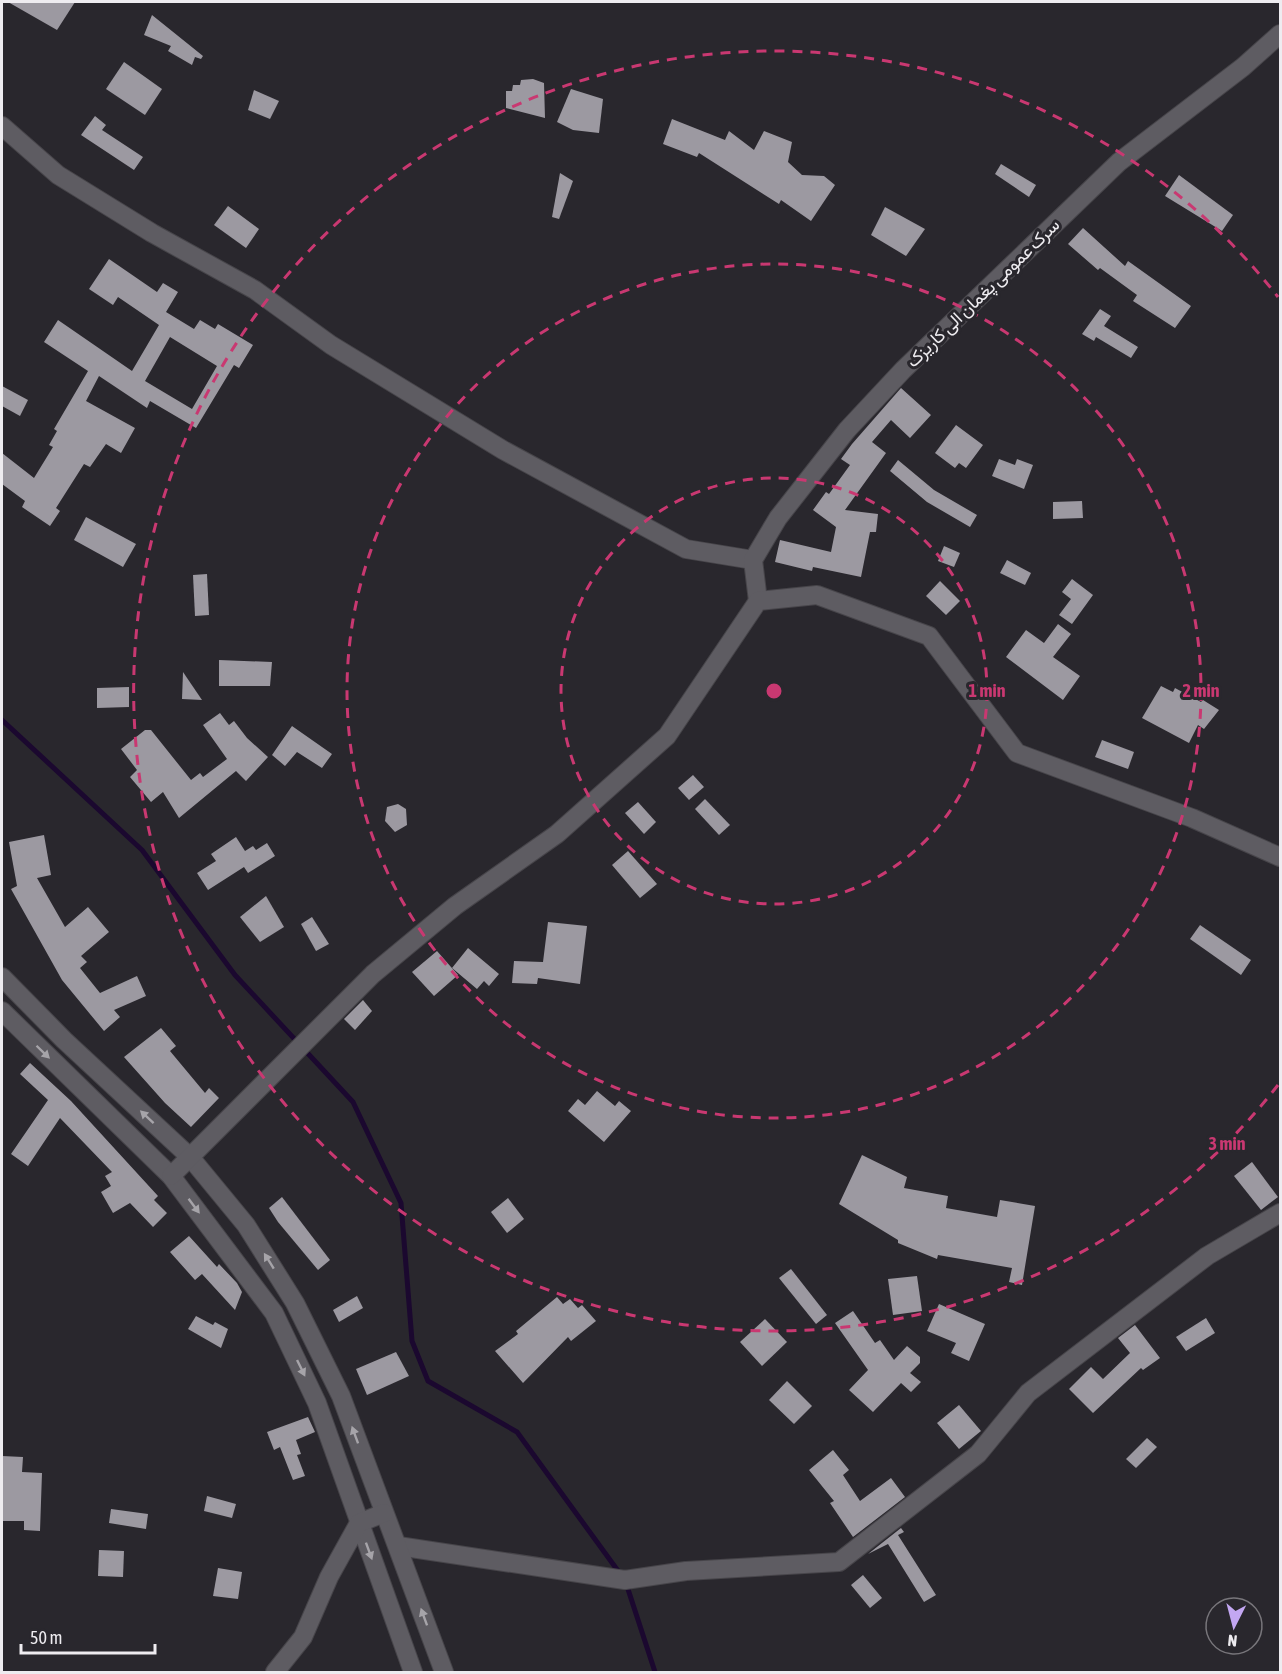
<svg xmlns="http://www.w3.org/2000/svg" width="1282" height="1674" viewBox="0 0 1282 1674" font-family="'Asap Condensed',Vazirmatn,sans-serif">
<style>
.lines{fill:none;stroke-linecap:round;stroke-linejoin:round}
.stream{stroke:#1b082f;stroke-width:5}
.building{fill:#9c99a1;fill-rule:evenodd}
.street-casing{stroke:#47454a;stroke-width:20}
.secondary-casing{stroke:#47454a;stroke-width:20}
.street{stroke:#5e5c62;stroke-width:18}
.secondary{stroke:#5e5c62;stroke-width:18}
.oneway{fill:#a6a4a9}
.ring{fill:none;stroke:#c93871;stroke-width:3;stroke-dasharray:10 8}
.labels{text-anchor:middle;stroke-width:6;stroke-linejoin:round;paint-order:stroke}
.street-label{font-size:18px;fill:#eeecf0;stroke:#29272d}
.centre{fill:#c93871;stroke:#29272d;stroke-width:3}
.ring-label{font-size:18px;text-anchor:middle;font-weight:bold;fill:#c93871;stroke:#29272d;stroke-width:6;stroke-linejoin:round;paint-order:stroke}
</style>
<rect width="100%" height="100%" fill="#29272d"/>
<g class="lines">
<!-- stream -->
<g class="stream">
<polyline points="2,720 142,850 235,975 353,1102 401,1203 412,1341 428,1381 517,1432 621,1575"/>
<polyline points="626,1583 655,1672"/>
</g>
</g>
<!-- building -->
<g class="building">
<polygon points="8,2 75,2 57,30"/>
<polygon points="152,15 203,56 201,59 195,57 192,65 168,51 171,46 144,35"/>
<polygon points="124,62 162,89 145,115 106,89"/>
<polygon points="533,79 544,83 545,118 506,108 506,91 512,91 513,85 520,85 521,80"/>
<polygon points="571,89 603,99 599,133 573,130 557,122"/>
<polygon points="254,90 279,101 270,119 248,110"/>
<polygon points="95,116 106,125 102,130 143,157 134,170 81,135"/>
<polygon points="672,119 725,140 729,131 754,150 764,131 792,142 788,162 802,175 824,176 835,185 811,221 781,200 779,204 699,153 697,157 663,144"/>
<polygon points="1001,164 1036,185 1029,197 995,174"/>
<polygon points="560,173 573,181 559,219 552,217"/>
<polygon points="1179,175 1233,215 1222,231 1165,196"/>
<polygon points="228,206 259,229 246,248 214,225"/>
<polygon points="885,207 925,229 906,256 871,235"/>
<polygon points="1083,228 1125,266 1128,261 1191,306 1175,328 1133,301 1137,295 1100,268 1098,270 1068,244"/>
<path d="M109,259L157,292L163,283L178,292L166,312L194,329L200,320L215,329L218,324L253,345L239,368L234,365L196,428L150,401L147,408L99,376L86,401L135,428L121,453L106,444L90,467L84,464L56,508L60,511L50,526L22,507L25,501L2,484V453L34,478L53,447L49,445L57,431L54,429L88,371L44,342L58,320L132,371L159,325L118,297L113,305L89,289ZM170,337L217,366L192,409L145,381Z"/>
<polygon points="1100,309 1111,316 1104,326 1138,347 1131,358 1096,337 1094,341 1082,334"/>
<polygon points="2,386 28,400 20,416 2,406"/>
<polygon points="901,388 931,415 910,438 891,420 872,442 886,453 845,510 878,514 876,532 870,532 861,577 813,567 812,571 775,562 780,540 831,552 836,527 813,510 826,492 829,494 850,465 841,459 852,444"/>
<polygon points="956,425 983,445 966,468 959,463 955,468 935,453"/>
<polygon points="999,459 1015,465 1017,459 1033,465 1024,489 992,476"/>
<polygon points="898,460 934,490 977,515 970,527 927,502 890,471"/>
<polygon points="1082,501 1083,518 1053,519 1053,502"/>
<polygon points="86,517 136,544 123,567 74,540"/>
<polygon points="944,546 960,553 954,567 938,561"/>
<polygon points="1007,560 1031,573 1025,585 1000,573"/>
<polygon points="207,574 209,615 195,616 193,575"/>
<polygon points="1072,579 1093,595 1072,624 1059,615 1071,599 1062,592"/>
<polygon points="940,581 960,601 946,615 926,596"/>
<polygon points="1058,624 1071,634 1053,657 1080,676 1063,700 1006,657 1026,630 1044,643"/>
<polygon points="219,660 272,662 270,686 219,686"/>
<polygon points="183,672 202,700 182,699"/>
<polygon points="1161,686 1173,692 1175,688 1201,702 1203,700 1219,710 1204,729 1198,725 1189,743 1142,718"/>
<polygon points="129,687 129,707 97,708 97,688"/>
<polygon points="220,713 229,725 234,721 247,738 268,757 246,781 236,771 179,818 163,792 151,802 130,777 137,770 121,749 145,730 151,730 191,780 200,773 203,777 227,759 203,725"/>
<polygon points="292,726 332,754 322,768 297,752 285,766 272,755"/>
<polygon points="1102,740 1134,752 1128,769 1095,757"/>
<polygon points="693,775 704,787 689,800 678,788"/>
<polygon points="705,799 730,825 719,835 695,809"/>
<polygon points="638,802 656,822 644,834 625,813"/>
<polygon points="398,804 406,809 407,825 395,832 385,821 387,807"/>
<polygon points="44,835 51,875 37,878 65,927 88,907 109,932 81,956 87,962 80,968 100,993 137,976 146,996 114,1010 120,1017 104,1031 62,980 11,889 17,886 9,842"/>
<polygon points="236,837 245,851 253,846 256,850 267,843 275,856 248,873 244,867 208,890 197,873 216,861 211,854"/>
<polygon points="628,851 657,884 640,898 612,865"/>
<polygon points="266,896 284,927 260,942 240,917"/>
<polygon points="312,917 329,944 316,951 301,924"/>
<polygon points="548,922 587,926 580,984 538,978 537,984 512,983 514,961 543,962"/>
<polygon points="1200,925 1251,960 1241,975 1190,939"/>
<polygon points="468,948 499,974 489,986 484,981 477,989 452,968"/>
<polygon points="437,951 458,975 434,996 412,972"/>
<polygon points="363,1000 372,1011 355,1030 344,1019"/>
<polygon points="161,1028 176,1046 170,1051 205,1093 209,1088 219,1098 191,1127 165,1103 124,1057"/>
<polygon points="30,1063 71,1101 158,1196 154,1200 167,1213 153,1227 130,1203 113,1213 101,1192 111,1186 105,1176 112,1172 60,1118 28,1166 11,1154 48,1100 20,1074"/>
<polygon points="597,1091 615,1106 619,1101 631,1111 604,1142 568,1111 578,1099 585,1105"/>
<polygon points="862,1155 907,1177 904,1188 948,1196 946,1208 997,1217 1000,1200 1035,1206 1022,1285 1009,1282 1012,1268 938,1255 937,1259 898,1243 898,1240 839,1204"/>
<polygon points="1252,1162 1278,1197 1261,1210 1234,1176"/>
<polygon points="282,1197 330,1260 318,1270 278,1222 269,1208"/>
<polygon points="508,1198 524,1219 507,1233 491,1212"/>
<polygon points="189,1236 217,1267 219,1264 237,1283 242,1292 235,1310 202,1274 195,1280 170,1252"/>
<polygon points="791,1269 827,1315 816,1324 779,1278"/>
<polygon points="917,1276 922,1311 893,1315 888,1279"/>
<polygon points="357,1296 363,1308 339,1322 333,1310"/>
<polygon points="557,1297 563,1304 570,1299 578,1308 582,1305 596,1321 571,1341 568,1337 523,1383 495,1351 518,1334 516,1331"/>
<polygon points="939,1304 985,1324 969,1361 951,1353 956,1343 927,1331"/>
<polygon points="853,1311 875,1343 880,1340 894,1360 907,1346 920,1357 920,1363 910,1373 921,1382 911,1392 901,1383 873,1412 849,1390 868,1370 835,1323"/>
<polygon points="196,1316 213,1325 215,1322 228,1329 221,1348 188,1329"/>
<polygon points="1206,1318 1215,1333 1186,1351 1176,1337"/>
<polygon points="765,1319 787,1342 762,1366 740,1342"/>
<polygon points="1135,1325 1160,1358 1143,1370 1141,1368 1093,1413 1069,1389 1091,1367 1103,1379 1130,1353 1118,1338"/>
<polygon points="396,1352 409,1376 367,1395 356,1369"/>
<polygon points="787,1381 812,1406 794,1424 769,1400"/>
<polygon points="959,1405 981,1431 959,1449 937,1423"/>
<polygon points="308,1417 315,1432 296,1440 301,1454 297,1455 305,1476 293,1480 280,1447 274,1450 267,1432"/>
<polygon points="1147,1438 1157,1447 1136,1468 1126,1459"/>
<polygon points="833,1450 849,1470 843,1475 860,1501 891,1478 905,1497 853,1537 830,1503 834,1501 809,1470"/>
<polygon points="2,1456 23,1457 22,1472 42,1473 40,1531 24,1530 24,1521 2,1521"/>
<polygon points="207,1496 236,1504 232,1518 204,1511"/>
<polygon points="111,1509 148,1514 146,1529 109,1523"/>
<polygon points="901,1528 904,1532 898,1535 936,1595 924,1602 888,1544 868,1554"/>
<polygon points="99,1550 124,1551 123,1577 98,1576"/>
<polygon points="218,1568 242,1572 238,1599 213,1596"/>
<polygon points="863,1575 882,1598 870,1608 851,1585"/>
</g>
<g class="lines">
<!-- street casing -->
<g class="street-casing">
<g id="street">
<polyline points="2,126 58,175 152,233 255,290 331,345 503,450 686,549 753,560"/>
<polyline points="398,1546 625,1580 686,1571 839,1562 978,1454 1028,1393 1207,1256 1280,1213"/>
</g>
</g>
<!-- secondary casing -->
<g class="secondary-casing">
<g id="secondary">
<polyline points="758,601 753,560 778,518 847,430 903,370 1119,162 1243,67 1280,34"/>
<polyline points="2,977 64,1040 190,1157 246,1225 295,1303 341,1396 444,1672"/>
<polyline points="2,1011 171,1176 274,1313 317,1403 413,1672"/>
<polyline points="171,1176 373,974 455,906 557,834 667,736 758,601 817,595 929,636 1017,753 1192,818 1280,857"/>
<polyline points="275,1672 303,1637 329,1577 359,1523 384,1513"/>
</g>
</g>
<!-- street -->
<use href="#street" class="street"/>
<!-- secondary -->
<use href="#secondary" class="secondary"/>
</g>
<!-- one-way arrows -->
<defs><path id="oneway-solid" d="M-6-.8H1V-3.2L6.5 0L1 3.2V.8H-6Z" transform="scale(1.5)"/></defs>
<g class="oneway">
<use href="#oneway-solid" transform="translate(43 1052) rotate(44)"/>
<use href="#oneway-solid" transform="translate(147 1117) rotate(-137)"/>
<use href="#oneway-solid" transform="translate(194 1206) rotate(53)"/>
<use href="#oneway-solid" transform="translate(269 1261) rotate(-122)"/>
<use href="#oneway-solid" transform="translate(301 1368) rotate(64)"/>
<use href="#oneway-solid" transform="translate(355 1435) rotate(-110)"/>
<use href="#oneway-solid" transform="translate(369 1551) rotate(70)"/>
<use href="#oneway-solid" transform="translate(424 1617) rotate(-110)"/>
</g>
<!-- distance rings -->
<g class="ring">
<circle cx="774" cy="691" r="213"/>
<circle cx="774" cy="691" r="427"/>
<path d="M1278 1085A640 640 0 1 1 1278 297"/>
</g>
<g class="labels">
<!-- street labels -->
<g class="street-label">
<text transform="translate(983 293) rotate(-44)" y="6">سرک عمومی پغمان الی کاریزک</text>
</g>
</g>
<circle cx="774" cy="691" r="9" class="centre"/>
<g class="ring-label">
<text x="987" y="697">1 min</text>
<text x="1201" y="697">2 min</text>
<text x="1227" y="1150">3 min</text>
</g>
<!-- border -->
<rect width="1282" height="1674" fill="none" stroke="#eeecf0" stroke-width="6"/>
<!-- north arrow -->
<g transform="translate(1234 1626) rotate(186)"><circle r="28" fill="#29272d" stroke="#78767b" stroke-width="1.5"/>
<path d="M0-4.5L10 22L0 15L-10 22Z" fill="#c3a7f2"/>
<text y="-9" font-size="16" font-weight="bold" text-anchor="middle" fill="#eeecf0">N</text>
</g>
<!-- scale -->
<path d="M21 1644v9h134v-9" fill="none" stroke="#eeecf0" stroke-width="3"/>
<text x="30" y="1644" font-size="18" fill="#eeecf0" stroke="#29272d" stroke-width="4.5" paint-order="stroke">50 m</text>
</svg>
